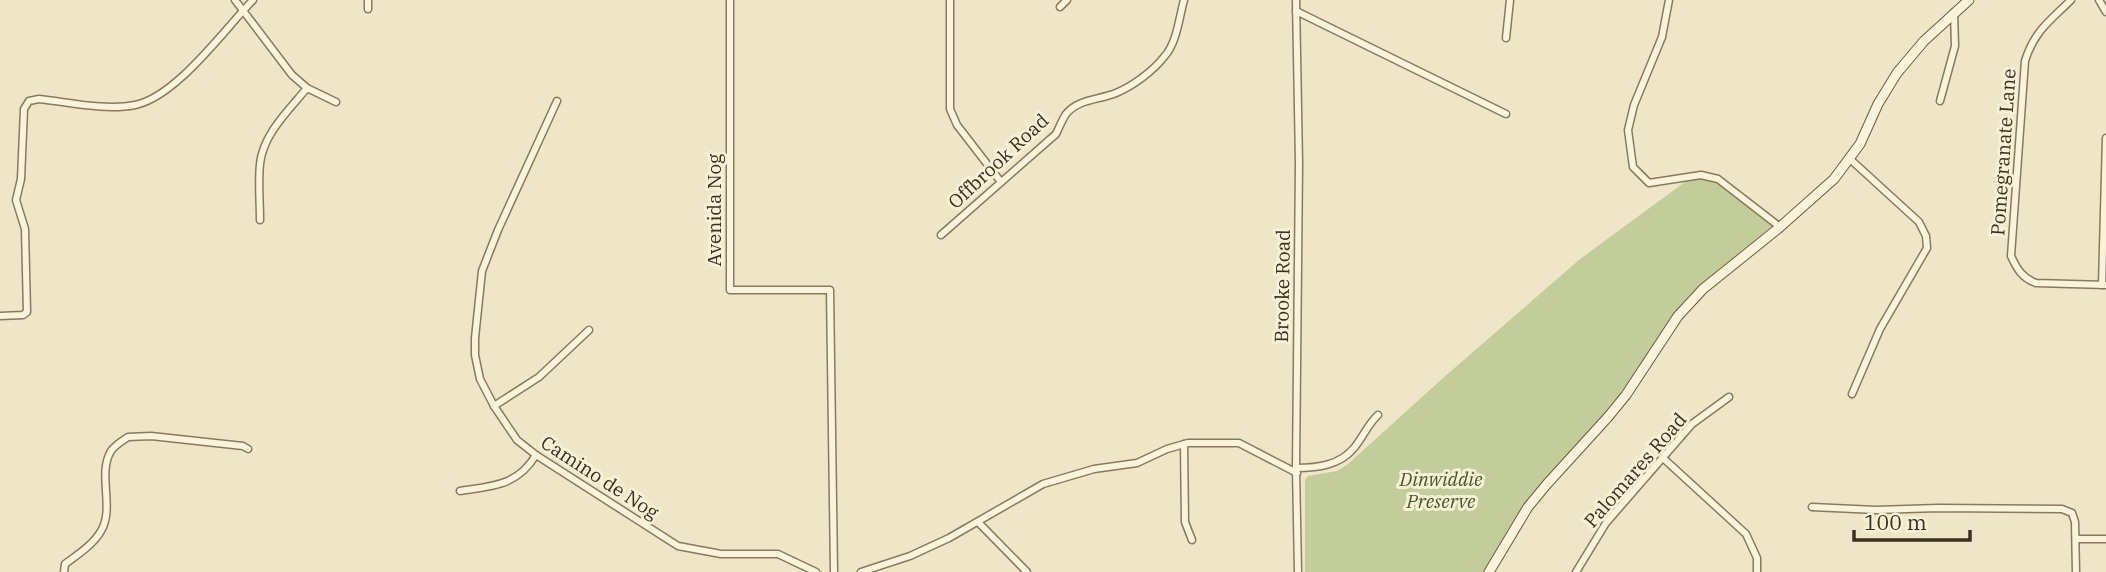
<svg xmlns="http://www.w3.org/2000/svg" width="2106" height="572" viewBox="0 0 2106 572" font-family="'IBM Plex Serif',serif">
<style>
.green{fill:#c3cd9b}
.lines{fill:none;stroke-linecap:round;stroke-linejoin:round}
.minor-casing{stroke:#8b795c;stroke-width:9}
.secondary-casing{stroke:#6d5a3f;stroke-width:11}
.minor{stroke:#f9f3db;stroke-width:6}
.secondary{stroke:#f9f3db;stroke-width:9}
.labels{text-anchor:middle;stroke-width:6;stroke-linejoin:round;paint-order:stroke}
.street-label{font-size:19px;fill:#3b2f20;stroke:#f6f0d7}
.park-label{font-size:19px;font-style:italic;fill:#475726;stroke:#f6f0d7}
</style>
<rect width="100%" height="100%" fill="#efe6c7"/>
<!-- green -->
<path class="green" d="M1689,179C1702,179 1717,178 1728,183C1743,191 1760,213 1772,226L1702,283L1674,313L1649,356L1604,415L1523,512L1486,572H1305V480L1308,476L1337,471L1348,464L1443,378L1580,259Z"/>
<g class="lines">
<!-- minor casing -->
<g class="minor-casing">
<g id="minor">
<polyline points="235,0 292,75 307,88 336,102"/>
<polyline points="368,0 368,9"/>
<polyline points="730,0 730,290 830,290 834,572"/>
<polyline points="950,0 950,109 957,125 1001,182"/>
<polyline points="1296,0 1299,163 1296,468 1298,572"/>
<polyline points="1669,0 1662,37 1634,105 1628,130 1633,167 1649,183 1701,175 1718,179 1780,227"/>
<path d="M2071,0C2051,20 2034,31 2025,61L2011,256C2017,269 2022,278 2036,283L2106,285"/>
<polyline points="2099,0 2106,12"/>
<polyline points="1060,7 1067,0"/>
<polyline points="1296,11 1506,114"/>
<polyline points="1506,38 1510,0"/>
<polyline points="557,101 498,230 482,271 475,338 475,355 480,379 494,406 517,440 536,455 678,546 721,554 778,554 816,572"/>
<polyline points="1940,101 1955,46 1954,12"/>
<polyline points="1850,159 1919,222 1926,236 1927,248 1880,329 1852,394"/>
<path d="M260,220C260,201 258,182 260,164C263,134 289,110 307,88"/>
<path d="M941,235L1056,134C1059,128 1062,120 1066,114C1078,99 1099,100 1116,93C1133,86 1153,71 1164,57C1177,43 1179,18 1184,0"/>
<polyline points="2102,285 2106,138"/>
<path d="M0,316L23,315L27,312L25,229L16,200L21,179L24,109L29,101L39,99C68,102 106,111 135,105C176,97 224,30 253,0"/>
<polyline points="494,406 539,377 589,330"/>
<polyline points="1184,444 1185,522 1192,540"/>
<polyline points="1663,458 1746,534 1757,558 1757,572"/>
<path d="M1296,468C1318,468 1340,465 1354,448C1363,437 1368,424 1378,415"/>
<path d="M460,491C493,486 517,486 536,455"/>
<polyline points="1812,507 1876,510 1938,508 2062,509 2072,513 2075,522 2076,572"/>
<polyline points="978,522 1027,572"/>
<polyline points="2076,539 2106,539"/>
<path d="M64,572L65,564C77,555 93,545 101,531C115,508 97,474 111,451C115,445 122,441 128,437L151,436L243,446L248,449"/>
<polyline points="861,572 910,556 949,538 1043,484 1094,469 1137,463 1167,449 1188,443 1239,443 1297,473"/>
<polyline points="1576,572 1606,523 1652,470 1692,424 1729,397"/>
</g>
</g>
<!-- secondary casing -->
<g class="secondary-casing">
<polyline id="secondary" points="1489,572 1528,507 1547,484 1608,417 1626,395 1678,316 1703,289 1780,227 1834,179 1860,144 1878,104 1897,73 1924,41 1969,0"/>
</g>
<!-- minor -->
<use href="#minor" class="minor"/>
<!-- secondary -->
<use href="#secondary" class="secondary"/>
</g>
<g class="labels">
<!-- street labels -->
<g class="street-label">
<text transform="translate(2003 152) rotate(-86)" y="7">Pomegranate Lane</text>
<text transform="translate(998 161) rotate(-43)" y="7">Offbrook Road</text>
<text transform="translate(714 210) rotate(-90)" y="7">Avenida Nog</text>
<text transform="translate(1282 286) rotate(-89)" y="7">Brooke Road</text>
<text transform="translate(1635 470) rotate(-49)" y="7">Palomares Road</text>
<text transform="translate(600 477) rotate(33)" y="7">Camino de Nog</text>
</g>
<!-- park labels -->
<g class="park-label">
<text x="1441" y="486">Dinwiddie<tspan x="1441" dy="22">Preserve</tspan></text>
</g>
</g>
<!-- scale -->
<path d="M1854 530v10h116v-10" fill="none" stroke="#3b2f20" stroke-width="3.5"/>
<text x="1864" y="530" font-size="21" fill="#3b2f20" stroke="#f6f0d7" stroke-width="5" paint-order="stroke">100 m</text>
</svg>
